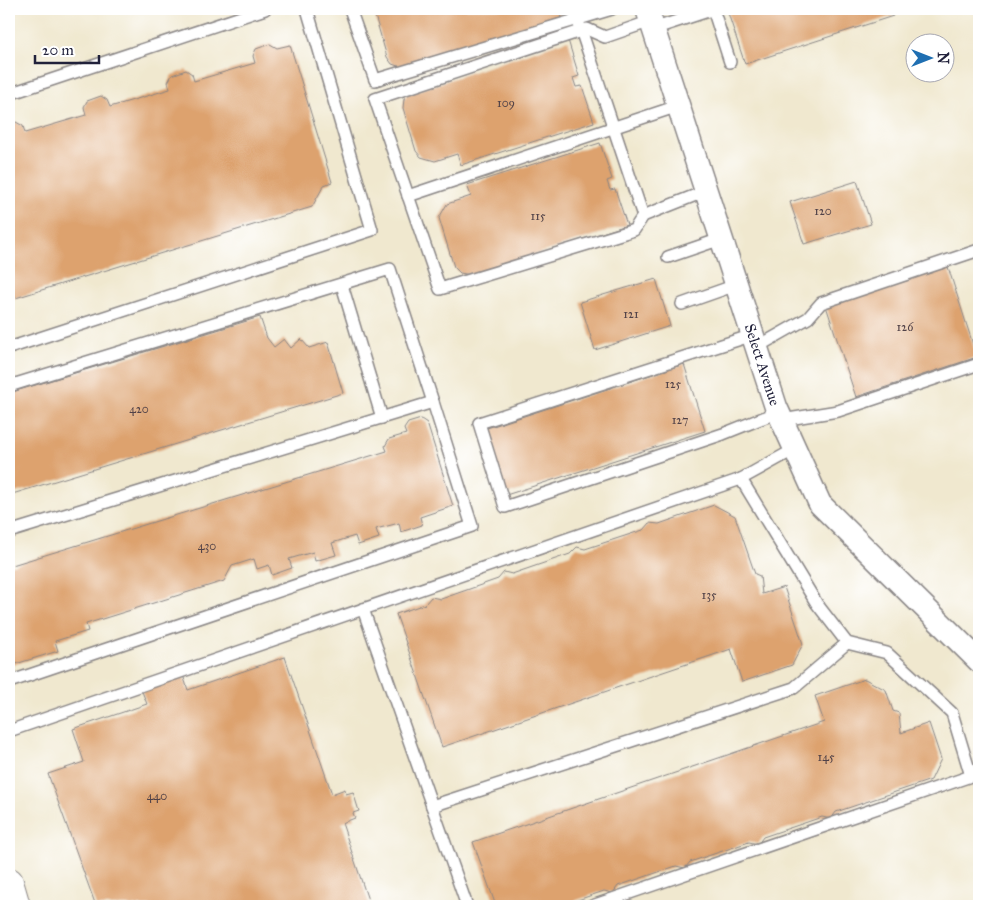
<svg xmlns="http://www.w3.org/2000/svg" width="988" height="915" viewBox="0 0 988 915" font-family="'IM FELL Great Primer',serif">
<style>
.building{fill:#dda26e}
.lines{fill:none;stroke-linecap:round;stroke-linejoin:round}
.service-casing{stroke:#898585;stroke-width:14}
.minor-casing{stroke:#898585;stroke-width:25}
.tertiary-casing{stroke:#898585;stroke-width:30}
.service{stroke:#fff;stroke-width:11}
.minor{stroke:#fff;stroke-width:22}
.tertiary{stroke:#fff;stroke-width:28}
.labels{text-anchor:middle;stroke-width:4;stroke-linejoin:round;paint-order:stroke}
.number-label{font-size:12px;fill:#514248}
.street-label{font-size:15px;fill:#22223b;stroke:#fff}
</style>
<rect width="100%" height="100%" fill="#fff"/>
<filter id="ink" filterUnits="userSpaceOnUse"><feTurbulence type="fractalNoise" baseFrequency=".02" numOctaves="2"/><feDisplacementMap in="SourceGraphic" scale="10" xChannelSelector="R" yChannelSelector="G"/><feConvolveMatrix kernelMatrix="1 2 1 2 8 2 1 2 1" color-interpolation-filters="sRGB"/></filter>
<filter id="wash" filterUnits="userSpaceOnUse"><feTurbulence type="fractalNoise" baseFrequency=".0096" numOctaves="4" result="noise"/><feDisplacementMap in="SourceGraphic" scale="20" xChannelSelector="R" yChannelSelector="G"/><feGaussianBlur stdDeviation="1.12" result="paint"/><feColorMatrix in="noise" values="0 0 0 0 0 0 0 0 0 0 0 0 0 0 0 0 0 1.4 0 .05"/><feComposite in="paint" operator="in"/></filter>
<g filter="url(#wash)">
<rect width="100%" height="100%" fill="#f0e8cf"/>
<g id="blocks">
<!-- building -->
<g class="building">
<polygon points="373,9 558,9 561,18 401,67 392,64 387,57"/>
<polygon points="740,9 891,9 893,16 745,64 728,13"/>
<polygon points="568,40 579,76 573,78 576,87 582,86 594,122 461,165 457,154 435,161 421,157 416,151 403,108 404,99 407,94"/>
<polygon points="270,44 277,48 290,45 332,182 324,185 312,207 9,300 9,125 16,122 23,126 25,133 86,115 84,107 87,101 101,96 107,100 110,107 170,89 168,82 172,75 186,70 192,74 194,81 255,63 253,56 256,49"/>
<polygon points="600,143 612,179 607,181 610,190 615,189 627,225 471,275 460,273 454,267 439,218 447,204 471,196 467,185"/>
<polygon points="857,181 871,224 804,244 790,202"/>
<polygon points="948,267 977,357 856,397 826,306"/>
<polygon points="656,279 670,326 595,350 580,302"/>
<polygon points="260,317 267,338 274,347 284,339 291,348 301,339 309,348 328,342 343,393 9,495 9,393"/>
<polygon points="684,364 705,431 506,495 484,429"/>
<polygon points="421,419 427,423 453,506 420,517 422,525 401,532 399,523 376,529 379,538 358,545 355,536 332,543 336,555 315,561 313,552 289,559 292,568 272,575 269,565 257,569 254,559 232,566 224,581 86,624 88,631 55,641 58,651 9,666 9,566 387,451 385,446 389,439 406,434 404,429 408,423"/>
<polygon points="714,505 735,516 755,574 760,576 762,594 784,587 803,644 792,665 742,682 731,649 442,747 396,614 425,604 431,597 441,599 498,579 504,572 512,574 570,554 577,547 585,549 643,530 649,523 659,524"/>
<polygon points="285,657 332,794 345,789 346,794 353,792 359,811 353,813 355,818 342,823 370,906 96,906 48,774 84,762 73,729 147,704 141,689 183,675 188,690"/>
<polygon points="865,679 886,690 893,711 899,713 901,733 929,723 941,759 931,780 836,812 831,819 822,817 763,837 758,844 749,842 690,862 685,868 676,866 618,886 613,893 604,891 560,906 496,906 473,842 824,722 815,696"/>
</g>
</g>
</g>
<g filter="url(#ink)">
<use href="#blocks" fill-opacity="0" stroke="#898585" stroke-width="1"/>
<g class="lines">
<!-- service casing -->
<g class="service-casing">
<g id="service">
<polyline points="350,9 375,80 612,9"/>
<polyline points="574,9 643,216"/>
<polyline points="713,9 730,62"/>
<polyline points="651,21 605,37 587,29 375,99 440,289 634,230 643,216 706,191"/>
<polyline points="653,29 714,9"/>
<polyline points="9,94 265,9"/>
<polyline points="408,196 678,106"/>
<polyline points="668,257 721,239"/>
<polyline points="342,285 382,418"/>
<polyline points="682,304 736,285"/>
<polyline points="753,335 479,423 505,507 723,434 778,412"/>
<polyline points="757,347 808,318 821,303 979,250"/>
<polyline points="9,348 372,230 307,9"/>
<polyline points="9,386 390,269 433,402 9,532"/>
<polyline points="782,420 838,411 979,364"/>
<polyline points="363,609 467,906"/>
<polyline points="9,682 472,526 433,402"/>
<polyline points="9,731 741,479 795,449"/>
<polyline points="432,806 794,688 847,643"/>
<polyline points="592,906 971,776 952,713 887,653 847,643 817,604 741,479"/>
</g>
</g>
<!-- minor casing -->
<g class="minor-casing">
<g id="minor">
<path id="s1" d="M647,9L776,407L820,504L979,661"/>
</g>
</g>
<!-- tertiary casing -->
<g class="tertiary-casing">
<polyline id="tertiary" points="9,882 16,906"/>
</g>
<!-- service -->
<use href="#service" class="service"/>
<!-- minor -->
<use href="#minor" class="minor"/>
<!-- tertiary -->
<use href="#tertiary" class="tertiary"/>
</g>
</g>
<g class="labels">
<!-- number labels -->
<g class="number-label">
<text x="506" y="107">109</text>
<text x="823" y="215">120</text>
<text x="538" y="220">115</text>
<text x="631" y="318">121</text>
<text x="905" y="331">126</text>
<text x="673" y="388">125</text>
<text x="139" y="413">420</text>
<text x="680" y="424">127</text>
<text x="207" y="550">430</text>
<text x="709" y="599">135</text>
<text x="826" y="761">145</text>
<text x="157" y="800">440</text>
</g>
<!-- street labels -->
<g class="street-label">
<text dy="5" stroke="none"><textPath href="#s1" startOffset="374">Select Avenue</textPath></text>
</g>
</g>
<!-- margin -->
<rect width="988" height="915" fill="none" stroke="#fff" stroke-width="30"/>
<!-- north arrow -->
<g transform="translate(930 58) rotate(90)"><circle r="24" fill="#ffffff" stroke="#a7a7b1"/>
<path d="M0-4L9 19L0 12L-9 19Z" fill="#1f6fb2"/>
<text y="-8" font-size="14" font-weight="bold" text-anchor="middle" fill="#22223b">N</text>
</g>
<!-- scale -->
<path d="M35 55v8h64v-8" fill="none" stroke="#22223b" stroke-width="2.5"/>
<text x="42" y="55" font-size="15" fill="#22223b" stroke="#ffffff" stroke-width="4" paint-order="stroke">20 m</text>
</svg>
